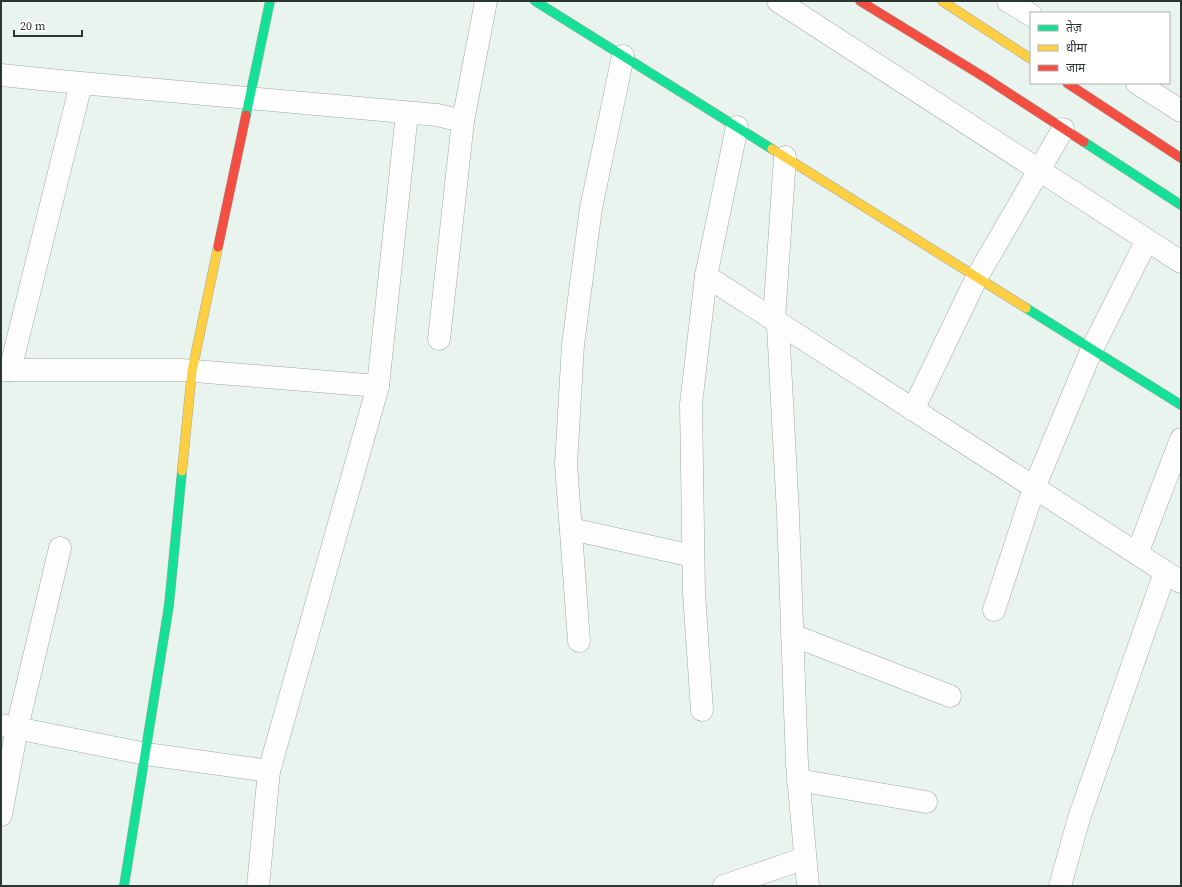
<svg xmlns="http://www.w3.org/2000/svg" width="1182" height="887" viewBox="0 0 1182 887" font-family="'Source Serif 4','Noto Sans Devanagari',serif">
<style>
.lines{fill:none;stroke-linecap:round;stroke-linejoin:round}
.street-casing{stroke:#a0a9a4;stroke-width:23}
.fast-casing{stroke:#a0a9a4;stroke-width:10}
.slow-casing{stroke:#a0a9a4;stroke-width:10}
.jam-casing{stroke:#a0a9a4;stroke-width:10}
.street{stroke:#fcfdfc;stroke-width:22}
.fast{stroke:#16e098;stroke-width:9}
.slow{stroke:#ffcf43;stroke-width:9}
.jam{stroke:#f24e42;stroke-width:9}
</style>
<rect width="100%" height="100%" fill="#e9f4ee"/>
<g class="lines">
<!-- street casing -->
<g class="street-casing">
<g id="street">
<polyline points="778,1 1181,262"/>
<polyline points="1008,1 1031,15"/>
<polyline points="1,75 70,82 437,115 463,121 486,1"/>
<polyline points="1137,83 1181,111"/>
<polyline points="785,157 774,319 778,326 788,514 797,764 808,886"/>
<polyline points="706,276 1181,582"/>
<polyline points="439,339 463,121"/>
<polyline points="1,370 182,370 378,386 407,113"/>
<polyline points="10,370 81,84"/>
<polyline points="913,410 977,277 1063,129"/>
<polyline points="571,529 693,556"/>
<polyline points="1137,554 1181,439"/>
<polyline points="994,610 1034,488 1092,349 1147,240"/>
<polyline points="792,635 950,696"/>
<polyline points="579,641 566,464 573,345 591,208 623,56"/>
<polyline points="702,710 694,593 691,404 706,276 737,127"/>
<polyline points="1,725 146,754 269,771"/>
<polyline points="798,780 926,802"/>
<polyline points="1,815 17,728 60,548"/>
<polyline points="258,886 269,771 378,386"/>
<polyline points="724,886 805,858"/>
<polyline points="1060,886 1079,818 1165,572"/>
</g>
</g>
<!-- fast casing -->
<g class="fast-casing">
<g id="fast">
<polyline points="535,1 772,149"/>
<polyline points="246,115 270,1"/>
<polyline points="1084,142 1181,205"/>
<polyline points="1026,308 1181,405"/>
<polyline points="124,886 169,605 182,471"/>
</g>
</g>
<!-- slow casing -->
<g class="slow-casing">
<g id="slow">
<polyline points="942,1 1031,59"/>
<polyline points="772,149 1026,308"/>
<polyline points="182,471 192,371 218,247"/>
</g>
</g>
<!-- jam casing -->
<g class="jam-casing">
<g id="jam">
<polyline points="860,1 984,77 1084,142"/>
<polyline points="1067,83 1181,158"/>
<polyline points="218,247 246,115"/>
</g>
</g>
<!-- street -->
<use href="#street" class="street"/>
<!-- fast -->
<use href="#fast" class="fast"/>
<!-- slow -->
<use href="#slow" class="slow"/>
<!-- jam -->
<use href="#jam" class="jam"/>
</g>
<!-- border -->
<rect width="1182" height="887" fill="none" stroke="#2d3531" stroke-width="4"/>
<!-- legend -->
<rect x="1030" y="12" width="140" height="72" fill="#ffffff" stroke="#abaead"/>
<rect x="1038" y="25" width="20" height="6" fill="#16e098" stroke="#abaead"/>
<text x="1066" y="32" font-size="12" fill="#2d3531">तेज़</text>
<rect x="1038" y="45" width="20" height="6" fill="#ffcf43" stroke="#abaead"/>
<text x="1066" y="52" font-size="12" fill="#2d3531">धीमा</text>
<rect x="1038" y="65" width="20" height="6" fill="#f24e42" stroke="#abaead"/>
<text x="1066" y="72" font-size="12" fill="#2d3531">जाम</text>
<!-- scale -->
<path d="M14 30v6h68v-6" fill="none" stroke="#2d3531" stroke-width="2"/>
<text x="20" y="30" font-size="12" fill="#2d3531" stroke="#ffffff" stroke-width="3" paint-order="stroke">20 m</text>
</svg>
